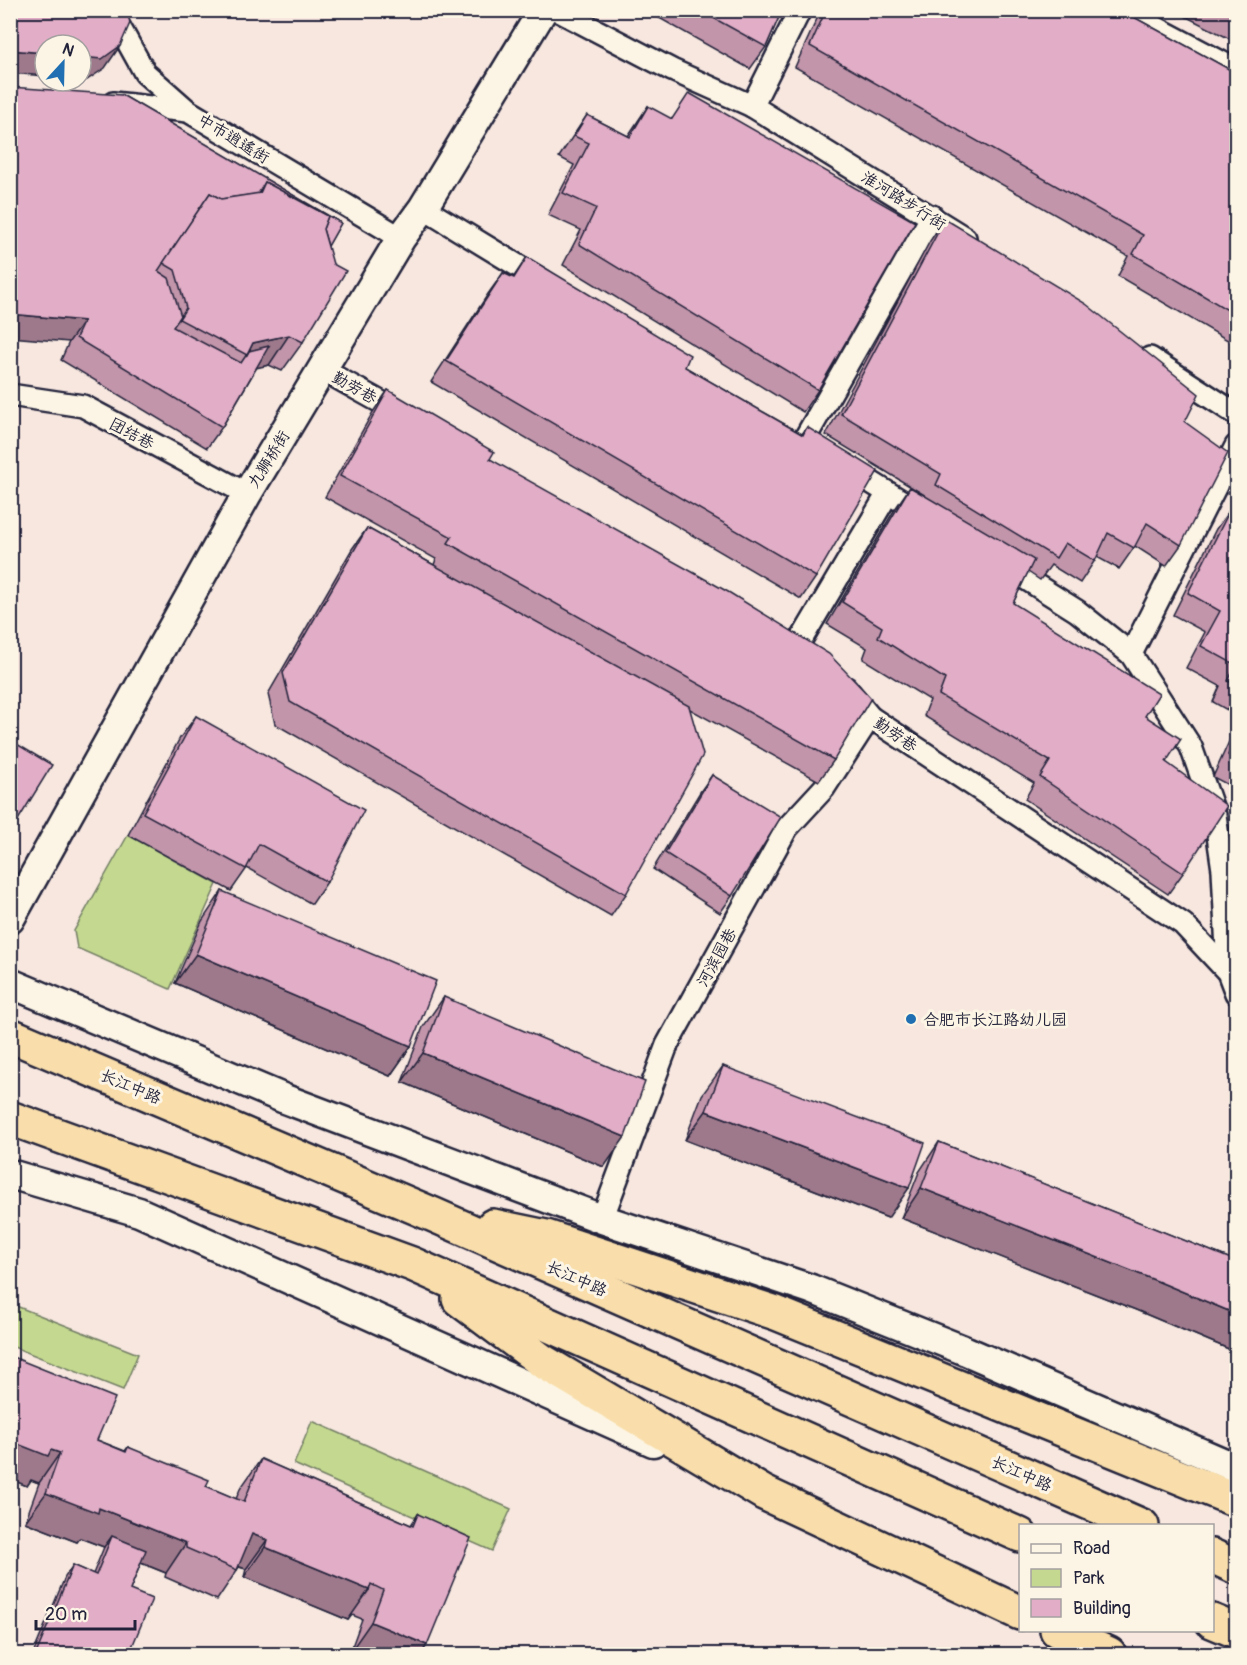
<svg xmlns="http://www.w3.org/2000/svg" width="1247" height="1665" viewBox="0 0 1247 1665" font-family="Pangolin,'LXGW WenKai TC',sans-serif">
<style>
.green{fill:#c4d98f;stroke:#737e65;stroke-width:1.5}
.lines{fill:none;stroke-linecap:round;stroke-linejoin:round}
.pedestrian-casing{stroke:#22223b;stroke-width:26}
.minor-casing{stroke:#22223b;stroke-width:33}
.trunk-casing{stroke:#22223b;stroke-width:38}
.pedestrian{stroke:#fcf5e5;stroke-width:21}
.minor{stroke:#fcf5e5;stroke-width:28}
.trunk{stroke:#f9deab;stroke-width:33}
.wall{fill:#c295aa;stroke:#22223b;stroke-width:1.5}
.shaded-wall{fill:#9e798b;stroke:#22223b;stroke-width:1.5}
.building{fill:#e2adc6;stroke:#22223b;stroke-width:1.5}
.poi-dot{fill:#1f6fb2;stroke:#fcf5e5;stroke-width:2}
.labels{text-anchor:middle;stroke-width:6;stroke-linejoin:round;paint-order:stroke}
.street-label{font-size:16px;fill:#22223b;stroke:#fcf5e5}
.poi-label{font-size:16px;fill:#22223b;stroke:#fcf5e5;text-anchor:start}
</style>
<rect width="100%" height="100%" fill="#f7e7df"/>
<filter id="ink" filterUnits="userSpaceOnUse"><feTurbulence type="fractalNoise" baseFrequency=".0167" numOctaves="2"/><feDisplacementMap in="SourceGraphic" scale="12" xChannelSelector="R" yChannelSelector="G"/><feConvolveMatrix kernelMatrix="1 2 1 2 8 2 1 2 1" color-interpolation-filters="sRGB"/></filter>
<g filter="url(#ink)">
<!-- green -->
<g class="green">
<polygon points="128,835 217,884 170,989 77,948 74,931"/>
<polygon points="11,1304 138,1354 123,1390 11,1346"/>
<polygon points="312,1421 511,1509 492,1551 294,1464"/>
</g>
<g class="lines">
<!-- pedestrian casing -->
<g class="pedestrian-casing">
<g id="pedestrian">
<polyline points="110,10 145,73 188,111"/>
<polyline points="557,10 672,70 752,106 965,238"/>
<polyline points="1123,10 1236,70"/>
<polyline points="113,103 188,111 401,238"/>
<polyline points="752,106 800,10"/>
<polyline points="423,208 543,281"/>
<polyline points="1150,358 1236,414"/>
<polyline points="323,370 404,415"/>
<polyline points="10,395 83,406 247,494"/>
<polyline points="804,440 932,216"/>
<polyline points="848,468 924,515"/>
<polyline points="1001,563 1077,611 1131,654 1191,747 1215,815 1223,870 1228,972"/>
<polyline points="801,640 888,493"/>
<polyline points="1131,654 1236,446"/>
<polyline points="846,688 870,717 1183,924 1228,972 1236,993"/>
<polyline points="602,1219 667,1045 787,828 824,788 870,717"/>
</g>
</g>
<!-- minor casing -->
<g class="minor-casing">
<g id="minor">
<polyline points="10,919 247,494 401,238 423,208 543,10"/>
<polyline points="10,983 285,1099 602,1219 811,1289 966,1351 1236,1468"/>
<polyline points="10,1174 139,1212 653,1442"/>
</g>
</g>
<!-- trunk casing -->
<g class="trunk-casing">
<g id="trunk">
<polyline points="10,1035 434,1215 1142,1526"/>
<polyline points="10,1118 412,1264 1020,1535"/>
<polyline points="493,1226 546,1237 776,1313 1236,1500"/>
<polyline points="459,1299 542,1361 764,1493 1020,1613"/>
<polyline points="1212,1556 1236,1567"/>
<polyline points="1212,1621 1236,1631"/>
<polyline points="1057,1630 1109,1654"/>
</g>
</g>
<!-- pedestrian -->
<use href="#pedestrian" class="pedestrian"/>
<!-- minor -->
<use href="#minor" class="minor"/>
<!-- trunk -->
<use href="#trunk" class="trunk"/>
</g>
<!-- wall -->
<g class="wall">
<polygon points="645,10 782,10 766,47 750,69"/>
<polygon points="821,10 1121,10 1236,73 1236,345 1118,276 1128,256 795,67"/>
<polygon points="1173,10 1236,10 1236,42"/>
<polygon points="122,95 341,223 328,246 303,342 282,371 269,365 257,367 222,427 207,448 61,360 69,342"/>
<polygon points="648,106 818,390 803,412 563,265 581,230 548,215 574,165 559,157 587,115 628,136"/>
<polygon points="945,219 1185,422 1181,545 1166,566 1135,546 1119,569 1097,557 1080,583 1051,565 1040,580 1028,572 1013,603 1145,716 1166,762 1183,873 1168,894 1025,799 1034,783 924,716 930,700 863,659 867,648 827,624 895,509 910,487 926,496 826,435 930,241"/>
<polygon points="527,257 685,367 802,434 807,427 816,577 801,599 431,382 488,294 503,273 513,278"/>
<polygon points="388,390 490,459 834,760 819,781 690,709 626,894 611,916 275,724 268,694 352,549 367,528 434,565 436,559 325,497 373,412"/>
<polygon points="1231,508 1236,510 1236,715 1213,702 1220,686 1186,668 1205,632 1173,615 1216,529"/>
<polygon points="196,716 327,882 312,904 247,868 231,891 128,835 180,738"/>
<polygon points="1236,726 1236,789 1213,777"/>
<polygon points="712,775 732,896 720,913 653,869 700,792"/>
<polygon points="1236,819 1236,832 1232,830"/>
<polygon points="222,891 411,1046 390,1076 175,983 202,921"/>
<polygon points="444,997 604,1167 402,1082 423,1027"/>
<polygon points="723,1066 888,1218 685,1140 702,1095"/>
<polygon points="939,1142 1236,1261 1236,1352 1136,1310 901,1218 919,1172"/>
<polygon points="10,1356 97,1440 125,1451 128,1447 206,1486 236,1499 240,1489 261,1459 411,1525 418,1514 427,1645 421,1654 357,1654 350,1652 362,1619 352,1615 348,1620 244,1577 246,1569 239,1567 217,1600 165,1577 166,1573 141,1563 130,1590 129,1654 33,1654 65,1577 73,1565 93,1574 104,1547 80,1538 77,1542 25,1522 39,1483 31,1480 27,1486 10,1479"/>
</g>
<!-- shaded-wall -->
<g class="shaded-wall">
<polygon points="120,46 105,68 87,80 81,80 81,57"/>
<polygon points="10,50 45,53 45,76 10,73"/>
<polygon points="10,314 84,321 69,342 10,337"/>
<polygon points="289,335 269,365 234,373 247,355 253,343"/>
<polygon points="1236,824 1236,832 1232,830"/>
<polygon points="196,954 411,1046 390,1076 175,983"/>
<polygon points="423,1053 625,1137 604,1167 402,1082"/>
<polygon points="706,1111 909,1188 888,1218 685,1140"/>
<polygon points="921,1188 1157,1281 1236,1314 1236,1352 1136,1310 901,1218"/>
<polygon points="10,1441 51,1450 60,1453 39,1483 31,1480 27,1486 10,1479"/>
<polygon points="46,1493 99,1508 186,1543 166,1573 107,1549 112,1536 104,1547 80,1538 77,1542 25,1522"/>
<polygon points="252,1534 267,1540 246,1569 231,1564"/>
<polygon points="265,1547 369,1590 348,1620 244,1577"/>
<polygon points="371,1622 427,1645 421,1654 357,1654 350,1652"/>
</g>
<!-- building -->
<g class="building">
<polygon points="10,10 127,10 130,23 120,46 102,59 81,57 81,45 45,45 45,53 10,50"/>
<polygon points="699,10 782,10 766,47"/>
<polygon points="826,10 1121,10 1236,73 1236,315 1133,254 1143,235 810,46"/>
<polygon points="10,87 122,95 341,223 328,246 323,229 328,216 265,182 258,194 221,199 210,193 158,271 169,278 181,316 173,327 241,363 249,351 269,346 222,427 76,338 84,321 10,314"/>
<polygon points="689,93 915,222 818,390 579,244 596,208 563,193 589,143 574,136 587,115 630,137 648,106 672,119"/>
<polygon points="265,182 328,216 323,229 333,264 346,271 303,342 289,335 253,343 247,355 179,319 186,308 175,270 163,263 210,193 221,199 260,193"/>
<polygon points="945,219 1086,304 1199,394 1185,422 1228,453 1181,545 1147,523 1134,548 1108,533 1095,561 1065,543 1056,558 936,485 941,474 841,414"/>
<polygon points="527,257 690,355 685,367 803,435 807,427 878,471 816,577 446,361 503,273 514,278"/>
<polygon points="388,390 494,452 490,459 730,593 829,654 871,698 834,760 448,543 452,537 340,476"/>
<polygon points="910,487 1034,560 1013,603 1159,694 1145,716 1181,739 1166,762 1227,806 1183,873 1040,777 1050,761 939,695 945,679 878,637 882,627 842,602"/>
<polygon points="1231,508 1236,510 1236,685 1228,681 1236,665 1201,646 1220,611 1188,593"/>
<polygon points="367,528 689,706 703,755 626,894 290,702 283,673"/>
<polygon points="196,716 364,810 327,882 259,844 246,869 143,813"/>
<polygon points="1236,737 1236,760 1228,755"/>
<polygon points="10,740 52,765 10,833"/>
<polygon points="712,775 781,817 732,896 665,853"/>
<polygon points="222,891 436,981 411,1046 196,954"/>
<polygon points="444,997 645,1082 625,1137 423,1053"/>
<polygon points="723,1066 925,1143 909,1188 706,1111"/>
<polygon points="939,1142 1236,1261 1236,1314 1157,1281 921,1188"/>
<polygon points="10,1356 115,1398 97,1440 126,1452 128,1447 209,1480 206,1486 244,1502 261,1459 413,1526 418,1514 471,1538 427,1645 371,1622 383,1590 371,1584 369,1590 265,1547 267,1540 252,1534 237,1570 186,1548 186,1543 124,1518 99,1508 98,1513 46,1493 60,1453 51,1450 48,1456 10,1441"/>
<polygon points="112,1536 146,1550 130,1590 152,1599 129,1654 36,1654 73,1565 96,1575"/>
</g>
</g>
<!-- markers -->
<circle class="poi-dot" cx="911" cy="1019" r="6"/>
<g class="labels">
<!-- street labels -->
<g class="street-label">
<text transform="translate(234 138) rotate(31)" y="6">中市逍遥街</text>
<text transform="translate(904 200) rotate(32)" y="6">淮河路步行街</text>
<text transform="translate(355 387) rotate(29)" y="6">勤劳巷</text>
<text transform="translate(132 433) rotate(28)" y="6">团结巷</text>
<text transform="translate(268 459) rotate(-58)" y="6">九狮桥街</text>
<text transform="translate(896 734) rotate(34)" y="6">勤劳巷</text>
<text transform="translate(716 957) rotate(-61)" y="6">河滨园巷</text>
<text transform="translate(131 1086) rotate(23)" y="6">长江中路</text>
<text transform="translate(577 1278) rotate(24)" y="6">长江中路</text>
<text transform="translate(1022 1473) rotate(24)" y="6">长江中路</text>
</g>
<!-- poi labels -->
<g class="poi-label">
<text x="923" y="1025">合肥市长江路幼儿园</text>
</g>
</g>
<!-- margin -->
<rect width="1247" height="1665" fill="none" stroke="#fcf5e5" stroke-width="36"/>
<rect x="18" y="18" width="1211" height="1629" fill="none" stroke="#22223b" stroke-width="2" filter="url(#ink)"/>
<!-- legend -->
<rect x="1019" y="1524" width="195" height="108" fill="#fcf5e5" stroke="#a5a1a1" stroke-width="1.5"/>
<rect x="1031" y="1544" width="30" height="9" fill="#fcf5e5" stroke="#a5a1a1" stroke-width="1.5"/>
<text x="1073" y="1554" font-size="18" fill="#22223b">Road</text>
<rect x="1031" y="1569" width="30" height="18" fill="#c4d98f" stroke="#a5a1a1" stroke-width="1.5"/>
<text x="1073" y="1584" font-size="18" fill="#22223b">Park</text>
<rect x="1031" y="1599" width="30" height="18" fill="#e2adc6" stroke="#a5a1a1" stroke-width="1.5"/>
<text x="1073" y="1614" font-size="18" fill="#22223b">Building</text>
<!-- north arrow -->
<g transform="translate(63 63) rotate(22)"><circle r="28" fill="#fcf5e5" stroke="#a5a1a1" stroke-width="1.5"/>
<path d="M0-4.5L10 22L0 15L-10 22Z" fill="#1f6fb2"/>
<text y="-9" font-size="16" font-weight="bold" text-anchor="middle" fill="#22223b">N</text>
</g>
<!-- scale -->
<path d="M36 1620v9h99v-9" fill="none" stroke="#22223b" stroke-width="3"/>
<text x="45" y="1620" font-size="18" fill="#22223b" stroke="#fcf5e5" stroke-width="4.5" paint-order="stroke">20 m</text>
</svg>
